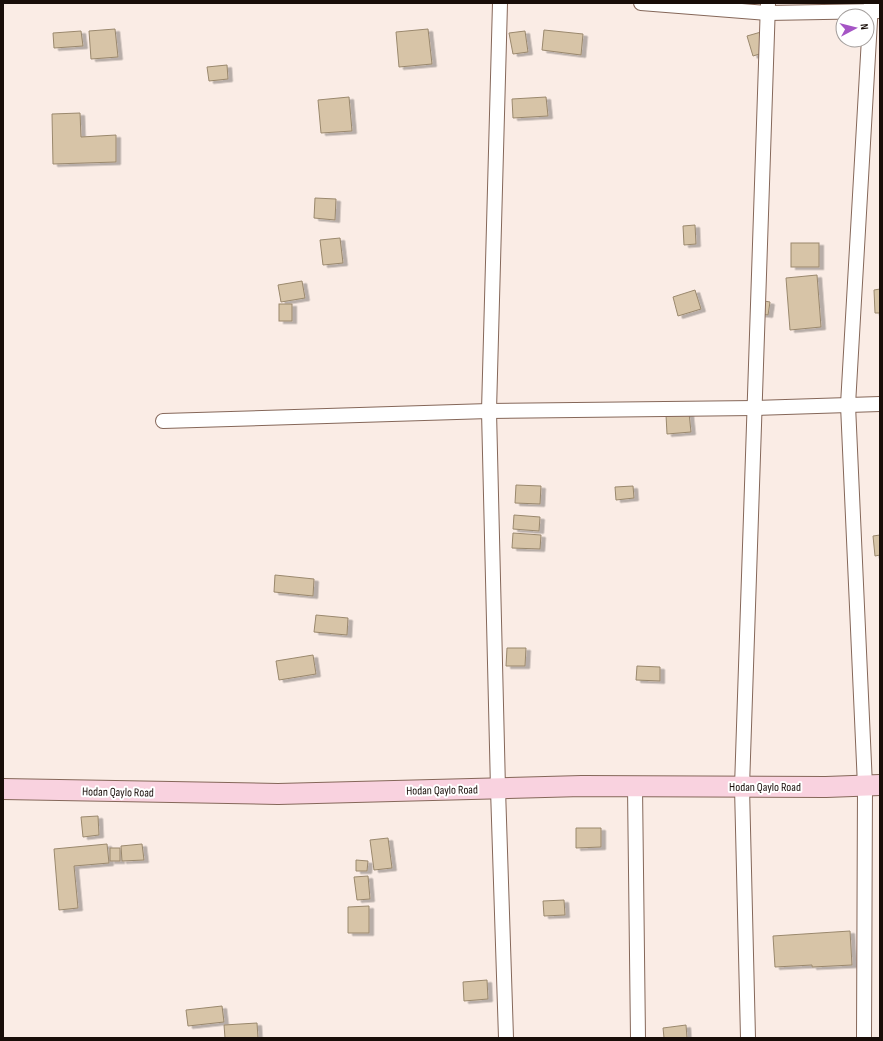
<svg xmlns="http://www.w3.org/2000/svg" width="883" height="1041" viewBox="0 0 883 1041" font-family="'Sofia Sans Condensed',sans-serif">
<style>
.building{fill:#d7c4a7;stroke:#9a886d;filter:url(#shadow)}
.lines{fill:none;stroke-linecap:round;stroke-linejoin:round}
.street-casing{stroke:#856759;stroke-width:16}
.secondary-casing{stroke:#856759;stroke-width:22}
.street{stroke:#fff;stroke-width:14}
.secondary{stroke:#f9d2df;stroke-width:20}
.labels{text-anchor:middle;stroke-width:4;stroke-linejoin:round;paint-order:stroke}
.street-label{font-size:12px;fill:#180d08;stroke:#fff}
</style>
<defs>
<filter id="shadow"><feDropShadow dx="4.5" dy="2.5" stdDeviation="0" flood-color="#0004"/></filter>
</defs>
<rect width="100%" height="100%" fill="#faece5"/>
<!-- building -->
<g class="building">
<polygon points="115,29 118,57 91,59 89,31"/>
<polygon points="428,29 432,64 399,67 396,32"/>
<polygon points="544,30 583,34 581,55 542,50"/>
<polygon points="81,31 83,46 54,48 53,33"/>
<polygon points="525,31 528,52 513,54 509,33"/>
<polygon points="761,32 766,52 753,56 747,36"/>
<polygon points="227,65 228,79 209,81 207,67"/>
<polygon points="349,97 352,131 321,133 318,100"/>
<polygon points="546,97 548,116 513,118 512,99"/>
<polygon points="80,113 81,137 116,135 116,162 53,164 52,114"/>
<polygon points="315,198 336,199 335,220 314,218"/>
<polygon points="695,225 696,244 684,245 683,226"/>
<polygon points="340,238 343,263 323,265 320,240"/>
<rect x="791" y="243" width="28" height="24"/>
<polygon points="817,275 821,327 790,330 786,278"/>
<polygon points="302,281 305,298 281,302 278,285"/>
<polygon points="880,289 880,313 875,313 874,290"/>
<polygon points="695,290 701,309 678,316 673,297"/>
<polygon points="753,299 770,302 768,315 751,313"/>
<rect x="279" y="304" width="13" height="17"/>
<polygon points="689,413 691,432 667,434 666,415"/>
<polygon points="516,485 541,486 540,504 515,503"/>
<polygon points="633,486 634,498 616,500 615,487"/>
<polygon points="514,515 540,517 539,531 513,529"/>
<polygon points="513,533 541,535 540,549 512,548"/>
<polygon points="880,535 880,555 875,556 873,536"/>
<polygon points="275,575 314,579 313,596 274,592"/>
<polygon points="316,615 348,618 347,635 314,632"/>
<polygon points="507,648 526,648 525,666 506,666"/>
<polygon points="313,655 316,674 279,680 276,661"/>
<polygon points="637,666 660,667 660,681 636,680"/>
<polygon points="98,816 99,835 83,837 81,817"/>
<polygon points="576,828 601,828 601,847 576,848"/>
<polygon points="388,838 392,868 374,870 370,840"/>
<polygon points="107,844 109,863 74,866 78,908 59,910 54,849"/>
<polygon points="142,844 144,860 122,861 121,846"/>
<rect x="110" y="848" width="10" height="13"/>
<polygon points="356,860 368,861 367,871 356,871"/>
<polygon points="368,876 370,899 357,900 354,877"/>
<polygon points="564,900 565,915 544,916 543,901"/>
<polygon points="369,906 369,933 348,933 348,907"/>
<polygon points="850,931 852,965 812,967 812,965 775,967 773,936"/>
<polygon points="487,980 488,999 464,1001 463,982"/>
<polygon points="222,1006 224,1022 188,1026 186,1010"/>
<polygon points="257,1023 258,1038 225,1038 224,1025"/>
<polygon points="686,1025 687,1038 664,1038 663,1028"/>
</g>
<g class="lines">
<!-- street casing -->
<g class="street-casing">
<g id="street">
<polyline points="500,3 489,411 498,789 506,1038"/>
<polyline points="641,3 767,13 880,11"/>
<polyline points="163,421 489,411 755,408 880,404"/>
<polyline points="635,787 638,1038"/>
<polyline points="748,1038 742,787 768,3"/>
<polyline points="864,1038 865,786 848,405 871,3"/>
</g>
</g>
<!-- secondary casing -->
<g class="secondary-casing">
<polyline id="secondary" points="3,789 278,794 582,786 826,787 880,785"/>
</g>
<!-- street -->
<use href="#street" class="street"/>
<!-- secondary -->
<use href="#secondary" class="secondary"/>
</g>
<g class="labels">
<!-- street labels -->
<g class="street-label">
<text x="765" y="791">Hodan Qaylo Road</text>
<text transform="translate(442 790) rotate(-1)" y="4">Hodan Qaylo Road</text>
<text transform="translate(118 792) rotate(1)" y="4">Hodan Qaylo Road</text>
</g>
</g>
<!-- border -->
<rect width="883" height="1041" fill="none" stroke="#180d08" stroke-width="8"/>
<!-- north arrow -->
<g transform="translate(855 28) rotate(83)"><circle r="19" fill="#ffffff" stroke="#a39e9c"/>
<path d="M0-3L7 15L0 10L-7 15Z" fill="#a555c5"/>
<text y="-6" font-size="11" font-weight="bold" text-anchor="middle" fill="#180d08">N</text>
</g>
</svg>
